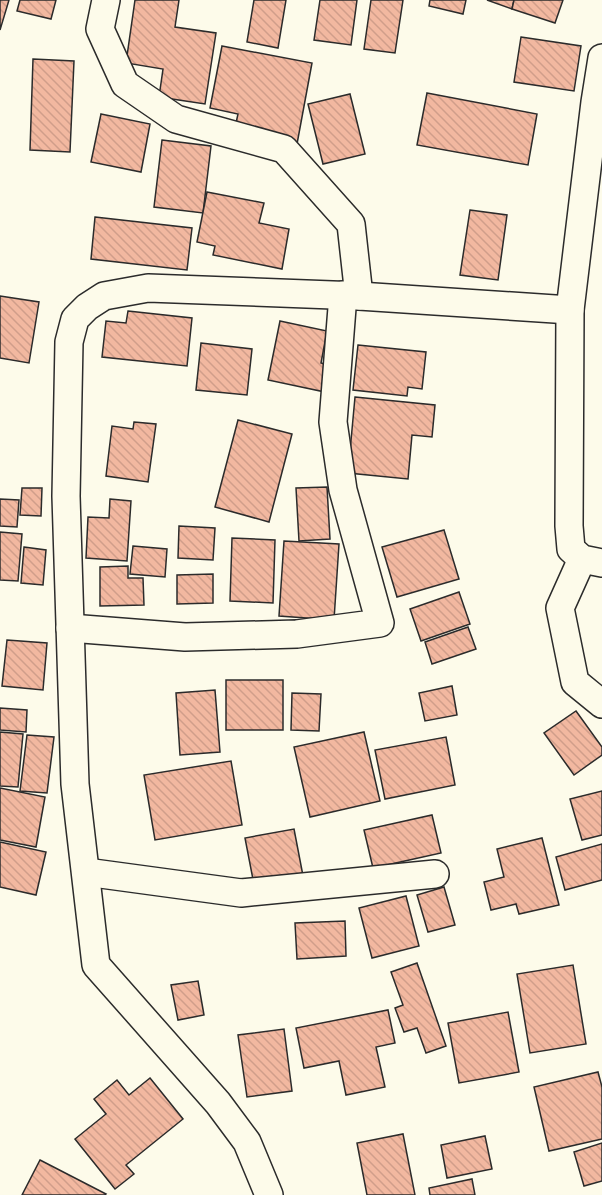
<svg xmlns="http://www.w3.org/2000/svg" width="602" height="1195" viewBox="0 0 602 1195" font-family="'Archivo Narrow',sans-serif">
<style>
.building{fill:url(#building-back-hatch);stroke:#2b2b2b;stroke-width:1.5}
.lines{fill:none;stroke-linecap:round;stroke-linejoin:round}
.street-casing{stroke:#2b2b2b;stroke-width:30}
.street{stroke:#fdfbea;stroke-width:27}
</style>
<defs>
<pattern id="building-back-hatch" width="6" height="6" patternUnits="userSpaceOnUse" patternTransform="scale(1.5)"><rect width="6" height="6" fill="#f2b8a0"/><path d="M-1 5l2 2M0 0l6 6M5-1l2 2" fill="none" stroke="#d09e8a"/></pattern>
</defs>
<rect width="100%" height="100%" fill="#fdfbea"/>
<!-- building -->
<g class="building">
<polygon points="0,0 9,0 0,30"/>
<polygon points="20,0 56,0 51,19 17,11"/>
<polygon points="135,0 179,0 175,27 216,33 205,104 159,97 163,69 126,63"/>
<polygon points="254,0 286,0 278,48 247,42"/>
<polygon points="320,0 357,0 351,45 314,40"/>
<polygon points="371,0 403,0 395,53 364,49"/>
<polygon points="430,0 466,0 463,14 429,6"/>
<polygon points="487,0 514,0 512,9"/>
<polygon points="514,0 563,0 555,23 512,9"/>
<polygon points="521,37 581,46 574,91 514,82"/>
<polygon points="222,46 312,63 297,144 234,132 238,114 210,108"/>
<polygon points="33,59 74,61 70,152 30,150"/>
<polygon points="427,93 537,114 528,165 417,145"/>
<polygon points="350,94 365,154 323,164 308,104"/>
<polygon points="101,114 150,124 141,172 91,162"/>
<polygon points="162,140 211,146 203,213 154,207"/>
<polygon points="207,192 264,203 259,223 289,229 282,269 213,255 215,246 197,242"/>
<polygon points="470,210 507,215 498,280 460,275"/>
<polygon points="95,217 192,228 187,270 91,259"/>
<polygon points="0,296 39,302 29,363 0,358"/>
<polygon points="128,311 192,318 187,366 102,357 106,321 126,323"/>
<polygon points="280,321 327,331 321,363 331,366 325,392 268,380"/>
<polygon points="201,343 252,349 247,395 196,390"/>
<polygon points="358,345 426,352 422,389 408,387 407,396 353,390"/>
<polygon points="355,397 435,405 432,437 412,435 408,479 348,473"/>
<polygon points="238,420 292,434 269,522 215,507"/>
<polygon points="134,422 156,424 148,482 106,476 112,426 133,429"/>
<polygon points="327,487 330,539 299,541 296,488"/>
<polygon points="22,488 42,488 41,516 20,515"/>
<polygon points="0,499 19,500 17,527 0,526"/>
<polygon points="110,499 131,501 127,561 86,558 88,517 109,518"/>
<polygon points="179,526 215,528 213,560 178,558"/>
<polygon points="444,530 459,579 397,597 382,547"/>
<polygon points="0,532 22,534 18,581 0,580"/>
<polygon points="232,538 275,540 273,603 230,601"/>
<polygon points="284,541 339,544 334,620 279,616"/>
<polygon points="133,546 167,549 165,577 130,574"/>
<polygon points="24,547 46,550 43,585 21,583"/>
<polygon points="128,566 128,578 143,578 144,605 100,606 100,567"/>
<polygon points="213,574 213,603 177,604 177,575"/>
<polygon points="459,592 470,624 421,641 410,609"/>
<polygon points="468,627 476,649 432,664 425,642"/>
<polygon points="7,640 47,643 43,690 2,686"/>
<rect x="226" y="680" width="57" height="50"/>
<polygon points="452,686 457,715 425,721 419,693"/>
<polygon points="215,690 220,752 180,755 176,693"/>
<polygon points="292,693 321,694 319,731 291,730"/>
<polygon points="0,708 27,710 26,732 0,730"/>
<polygon points="576,711 602,747 602,755 574,775 544,733"/>
<polygon points="0,732 23,734 18,787 0,786"/>
<polygon points="364,732 380,801 310,817 294,747"/>
<polygon points="27,735 54,737 47,793 20,791"/>
<polygon points="446,737 455,785 385,799 375,750"/>
<polygon points="231,761 242,825 155,840 144,775"/>
<polygon points="0,788 45,797 36,847 0,840"/>
<polygon points="602,791 602,835 582,840 570,799"/>
<polygon points="432,815 441,853 373,868 364,830"/>
<polygon points="294,829 304,881 255,890 245,838"/>
<polygon points="542,838 559,905 519,914 516,904 491,910 484,882 504,877 497,849"/>
<polygon points="0,842 46,852 36,895 0,887"/>
<polygon points="602,844 602,880 565,890 556,857"/>
<polygon points="444,887 455,925 428,932 417,895"/>
<polygon points="406,896 419,946 372,958 359,908"/>
<polygon points="345,921 346,956 297,959 295,923"/>
<polygon points="417,963 446,1046 426,1053 417,1028 404,1032 395,1008 403,1005 391,972"/>
<polygon points="573,965 586,1044 530,1053 517,974"/>
<polygon points="198,981 204,1015 178,1020 171,985"/>
<polygon points="388,1010 395,1043 376,1047 385,1087 346,1095 339,1061 304,1068 296,1028"/>
<polygon points="508,1012 519,1072 459,1083 448,1023"/>
<polygon points="284,1029 292,1091 247,1097 238,1035"/>
<polygon points="598,1072 602,1087 602,1139 549,1151 534,1087"/>
<polygon points="150,1078 183,1119 126,1165 134,1174 115,1189 75,1139 106,1114 94,1099 117,1080 129,1095"/>
<polygon points="403,1134 415,1195 367,1195 357,1143"/>
<polygon points="485,1136 492,1169 447,1178 441,1145"/>
<polygon points="602,1143 602,1181 584,1186 574,1152"/>
<polygon points="40,1160 106,1194 105,1195 22,1195"/>
<polygon points="472,1179 475,1195 430,1195 429,1188"/>
</g>
<g class="lines">
<!-- street casing -->
<g class="street-casing">
<g id="street">
<polyline points="106,0 100,29 125,84 176,119 284,149 351,224 359,296"/>
<polyline points="602,58 595,102 570,310 569,526 571,549 582,559 602,563"/>
<polyline points="582,559 560,608 575,682 602,704"/>
<polyline points="70,628 185,637 297,634 380,623 343,490 333,422 343,295"/>
<polyline points="86,872 241,893 435,874"/>
<polyline points="269,1195 247,1142 218,1103 96,965 75,784 66,496 69,342 75,319 87,307 104,296 148,288 359,296 570,310"/>
</g>
</g>
<!-- street -->
<use href="#street" class="street"/>
</g>
</svg>
